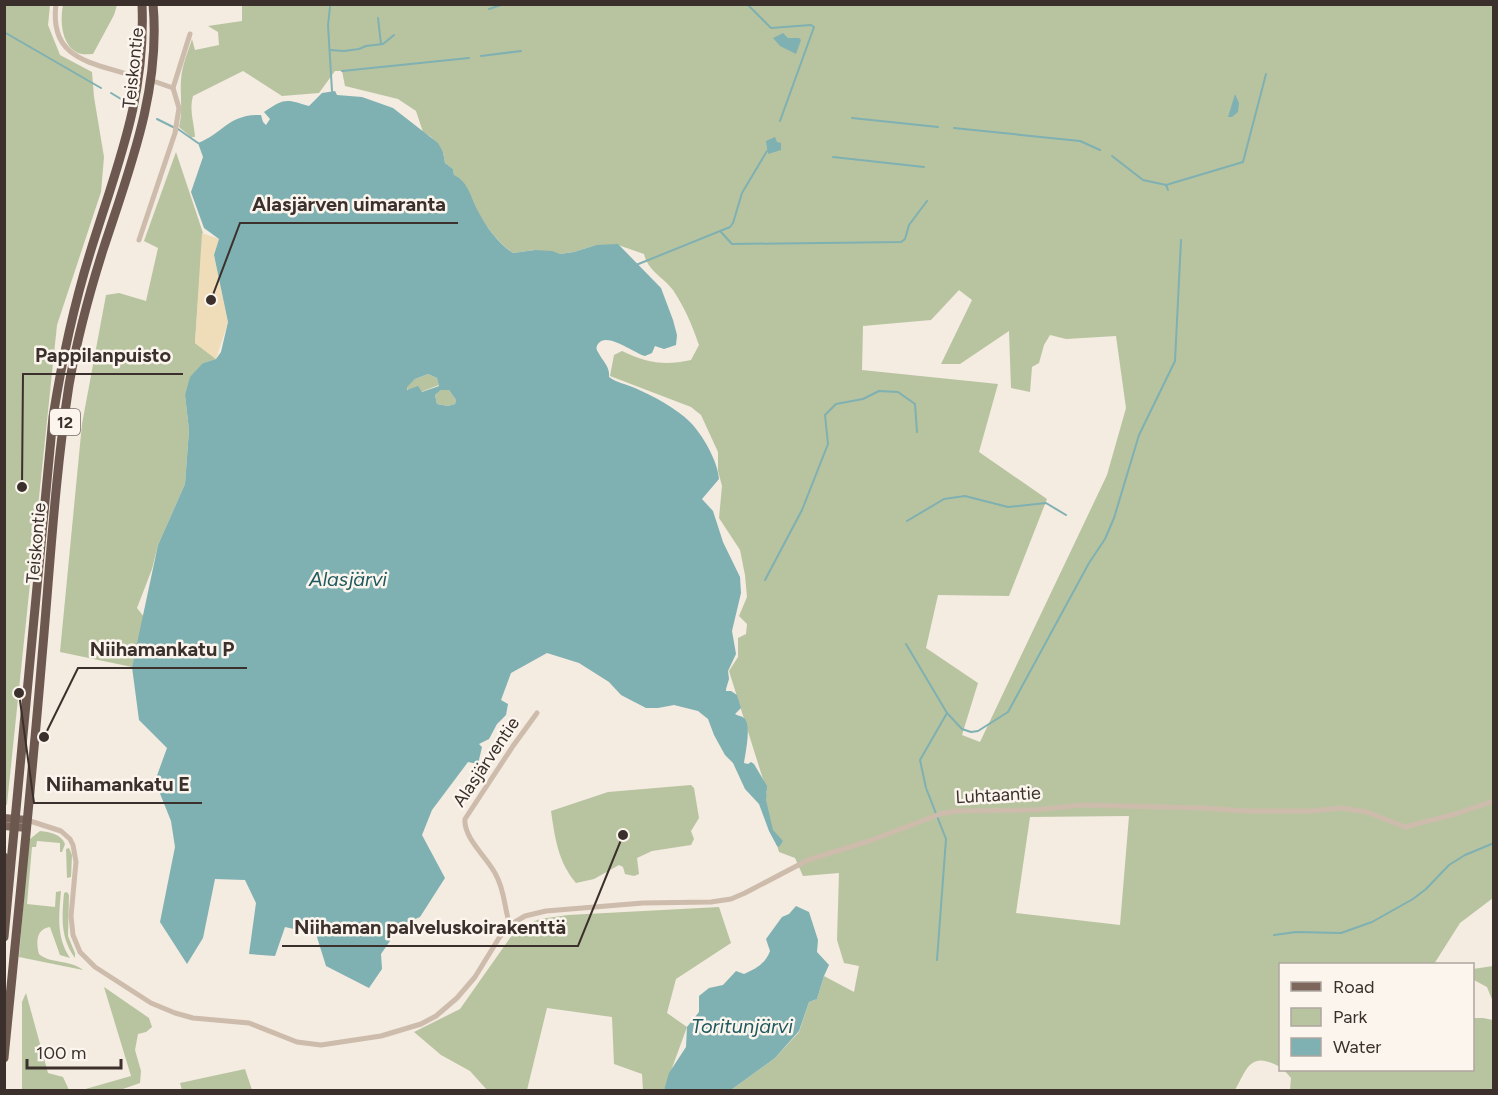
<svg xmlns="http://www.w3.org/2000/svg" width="1498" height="1095" viewBox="0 0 1498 1095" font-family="Figtree,sans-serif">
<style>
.green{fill:#b8c4a0;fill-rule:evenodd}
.sand{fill:#efdcb8}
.water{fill:#7fb0b2;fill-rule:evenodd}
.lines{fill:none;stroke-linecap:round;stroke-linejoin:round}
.stream{stroke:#7fb0b2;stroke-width:2}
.minor{stroke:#cdbbac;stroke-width:5}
.primary{stroke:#7d675c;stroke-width:8}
.trunk{stroke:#6c584f;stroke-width:9}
.labels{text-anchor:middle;stroke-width:5;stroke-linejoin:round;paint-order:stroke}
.shield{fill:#fbf5ee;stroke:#756b66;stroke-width:1.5}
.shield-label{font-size:16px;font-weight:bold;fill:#3b302b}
.street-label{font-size:18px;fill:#3b302b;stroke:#fbf5ee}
.water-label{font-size:20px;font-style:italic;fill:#1f5a5e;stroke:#fbf5ee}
.leader{fill:none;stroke:#3b302b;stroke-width:2}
.callout-dot{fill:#3b302b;stroke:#fbf5ee;stroke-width:2}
.callout-label{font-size:20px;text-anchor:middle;font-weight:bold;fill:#3b302b;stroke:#fbf5ee;stroke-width:5;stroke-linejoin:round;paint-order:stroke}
</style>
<rect width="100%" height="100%" fill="#f4ebe1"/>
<!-- green -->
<g class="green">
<polygon points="5,4 50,5 48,25 60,55 92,72 94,97 104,157 101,192 57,325 7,804 5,807"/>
<path d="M63,5H117L114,15L93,54C89,54 82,55 78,53C61,45 60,20 63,5Z"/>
<path d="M242,5H1493V898L1460,923L1434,964H1280V1067C1250,1050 1247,1069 1235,1090H731L775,1058L799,1032L809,1002L817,999L824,976L854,992L859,966L844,963L837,940L839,873L803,876L795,858L779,852L763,798L767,792L729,671L738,657V638L746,634L747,624L739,616L747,597L745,575L740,550L719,518L722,486L718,471V452L701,415L691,407L610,376L614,355L622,351C647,363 664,366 691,360L699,345C692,325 685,308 673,290C663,277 648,271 644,254L618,245H596L574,252L560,254L535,250L513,253C487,235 472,201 454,175L453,169L445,163L443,152L431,137L423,132L416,111L398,99L345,86L342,71H335L319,93L282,96L243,71L193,96C189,110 194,122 195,137H191L179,127C183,111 180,96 181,80C182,65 188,52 192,39L195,50L219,45L218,32L208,26L242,21ZM959,290L972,300L941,364H960L1009,331L1011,388L1030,392L1032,367L1039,363L1044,345L1050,335L1066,339L1116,336L1126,408L1107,475L980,742L962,735L978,683L926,648L938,595L1009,596L1047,499L979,452L998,384L862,370L863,326L931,320ZM1129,816L1120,925L1016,913L1030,817Z"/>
<polygon points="176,152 203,233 195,343 216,359 203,363 185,395 189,430 185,484 158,545 152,569 137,608 144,617 132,667 60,652 82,424 106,295 119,293 146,301 158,248 144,241"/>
<polygon points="428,374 437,378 439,385 421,392 408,390 406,387 415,379"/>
<polygon points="441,390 449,390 456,400 455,404 448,406 437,404 435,395"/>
<path d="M691,785L694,788L699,818L691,831L694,839L691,845L652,851L637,858L639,874L634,876L625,874L623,867L619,865L594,879L576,883C558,862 555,838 551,811L608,792Z"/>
<path d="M40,831C50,832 61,834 65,844L62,852H60V843L37,841L36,847H32L27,904L55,907L56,892L61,891C59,915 56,937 70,958L60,955L50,927C36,929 36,942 39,954C50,964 69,959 83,970L19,957L28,845L30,839Z"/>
<polygon points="69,848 72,855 71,877 67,878 66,849"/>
<path d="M67,892L69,895L68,936L75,953V958C60,937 62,917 64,893Z"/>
<polygon points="719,907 731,943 676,979 667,1013 687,1027 664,1090 643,1090 642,1074 614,1064 612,1017 547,1008 527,1090 487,1090 470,1071 441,1055 414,1032 460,1009 517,928 540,919 568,915"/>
<polygon points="1493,966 1494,966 1493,1002 1487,987 1472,979 1473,969"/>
<polygon points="104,987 149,1018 152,1027 146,1032 138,1034 135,1050 141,1071 140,1083 120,1090 82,1090 131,1076"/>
<polygon points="26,993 48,1073 63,1077 69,1090 22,1090 22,1002"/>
<polygon points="1473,1018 1483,1018 1493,1020 1493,1090 1290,1090 1291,1078 1284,1070 1472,1070"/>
<polygon points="245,1069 252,1090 182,1090 180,1083"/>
</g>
<!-- sand -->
<polygon class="sand" points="202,233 219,239 214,256 228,322 216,359 195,343"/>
<!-- water -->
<g class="water">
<polygon points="783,33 788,38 799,38 801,40 796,54 780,46 773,38"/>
<path d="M335,91L337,95L362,97L393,108L438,143L443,152L445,163L453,169L454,175C469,182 471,199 479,213C487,228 499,244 513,253L535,250L552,251L560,254L574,252L596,245L618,244L661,288L673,320L677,335L676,345L664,349L655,346L652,353L645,356C634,353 606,331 598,344C596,347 596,349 598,352C603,362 610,366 609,377C617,383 626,384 635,388C653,396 676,408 690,422C703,435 718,462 719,479L702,499L713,511L723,542L740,577L741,593L732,631L736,654L728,671L729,679L726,689V691H731L737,695L741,708L735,714C738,716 742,716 744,718C752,725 745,754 744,763L748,764L751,762L754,764L767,786L766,800L773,830L783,841L779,847L777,846L769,831L759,804L745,789L733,763L725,755L714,735L708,719L698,711L674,705L658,708H646L621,695L609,682L579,663L547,653L511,673L501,700L508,704L506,715L497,724L489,739L479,744L482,747L478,764L468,762L432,810L422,835L445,878L420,917L401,925L381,954L382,969L369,988L326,966L316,934L285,927L275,956L249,954L256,903L245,880L215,879L203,938L187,964L160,922L175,847L171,821L155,781L167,748L139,720L132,667L158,545L185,484L189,430L185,395L190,377L203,363L216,359L221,352L228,322L214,255L219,239L204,228L191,192L203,157L198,143C224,133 228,114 261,115L263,122L266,125L270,119L264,112C285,98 285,99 309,106L322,93ZM428,374L437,378L439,386L422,392L418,386L407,390V387L415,379ZM441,390H449L456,400L455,404L448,406L437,404L435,395Z"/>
<polygon points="1235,94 1239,103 1238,112 1232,117 1228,117"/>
<polygon points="775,137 777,142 781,143 781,150 768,154 766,141"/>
<path d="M796,906L809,912L818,940L817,952L829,965L824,976L817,999L809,1002L799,1031L775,1058L731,1090H664L669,1073L686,1047L687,1027L699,1012V996L709,988L723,985L736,971L744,974C756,969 766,963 770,951L766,939L782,917L789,914Z"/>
</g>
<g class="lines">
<!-- stream -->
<g class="stream">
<polyline points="747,4 771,28 811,25 814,27 780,121"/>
<polyline points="330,7 328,25 332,91"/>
<polyline points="489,9 504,4"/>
<polyline points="378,18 381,44"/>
<polyline points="4,32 101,88"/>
<polyline points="330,50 344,51 359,49 366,46 383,44 394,35"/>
<polyline points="481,56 521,51"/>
<polyline points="342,71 469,58"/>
<polyline points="111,93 121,99"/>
<polyline points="852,118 938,127"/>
<polyline points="157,119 173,127"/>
<polyline points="954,128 1080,141 1100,150"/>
<polyline points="178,129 198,143"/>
<polyline points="1112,156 1143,180 1166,185 1168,190"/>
<polyline points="833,157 924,167"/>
<polyline points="1166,185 1243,162 1266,74"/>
<polyline points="721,232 732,244 901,242 905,239 909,225 927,201"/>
<polyline points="636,265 730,227 733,223 742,193 767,151"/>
<polyline points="907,521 944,499 965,496 1008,507 1046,503 1066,515"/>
<polyline points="765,580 802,510 828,444 825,415 836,404 863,399 879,391 898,392 915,404 917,432"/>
<polyline points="906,644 947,713 962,729 971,732 978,731 1008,712 1089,563 1105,539 1114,518 1139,435 1175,361 1181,240"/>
<polyline points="1274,935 1296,932 1341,933 1372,922 1413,899 1426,889 1449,865 1465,855 1494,843"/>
<polyline points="937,960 946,839 926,788 920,760 947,713"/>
</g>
<!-- minor -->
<g class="minor">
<path d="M56,4C49,59 90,62 130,75"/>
<polyline points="173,88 190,34"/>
<polyline points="139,240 175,133 179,108 173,88 156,82"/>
<polyline points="27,820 61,831 70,839 73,845 76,862 71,916 73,935 80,952 95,967 151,1003 175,1013 193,1018 249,1023 297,1042 321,1045 381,1036 421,1024 436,1016 457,998 475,977 499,938 510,925 525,916 546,911 643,903 711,902 731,899 745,893 808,860 872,840 940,814 956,811 1034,810 1082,805 1203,808 1246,811 1311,811 1341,808 1367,812 1405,827 1455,814 1494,801"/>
<path d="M510,925C504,908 505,891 496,875C488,858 463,838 465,819L513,746L537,713"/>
</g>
<!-- primary -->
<g class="primary">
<polyline points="4,818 27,820"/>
<polyline points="4,826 27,828"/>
</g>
<!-- trunk -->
<g class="trunk">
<polyline points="4,857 4,873"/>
<path d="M4,937L53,417C62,360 73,308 90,253C117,165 146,99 142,4"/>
<path d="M4,1058C17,925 31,791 42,657C50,567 55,475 69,385C77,339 89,294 103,250C129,170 161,90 153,4"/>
</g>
</g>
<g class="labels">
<!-- shield labels -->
<rect class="shield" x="50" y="409" width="30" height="26" rx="4.5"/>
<g class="shield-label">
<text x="65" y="428">12</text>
</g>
<!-- street labels -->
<g class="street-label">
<text transform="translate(133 68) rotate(-84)" y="6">Teiskontie</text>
<text transform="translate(36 543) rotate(-85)" y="6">Teiskontie</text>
<text transform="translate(486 762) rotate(-56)" y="6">Alasjärventie</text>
<text transform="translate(998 795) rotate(-3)" y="6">Luhtaantie</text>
</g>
<!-- water labels -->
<g class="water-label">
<text x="348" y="586">Alasjärvi</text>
<text x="742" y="1033">Toritunjärvi</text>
</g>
</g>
<!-- callouts -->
<path class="leader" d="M211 300L240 223H458M22 487L23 374H183M44 737L78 668H247M19 693L34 803H202M623 835L578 946H282"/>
<g class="callout-dot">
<circle cx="211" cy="300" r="6"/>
<circle cx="22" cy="487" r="6"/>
<circle cx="44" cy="737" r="6"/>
<circle cx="19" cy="693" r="6"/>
<circle cx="623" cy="835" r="6"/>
</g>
<g class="callout-label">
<text x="349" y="211">Alasjärven uimaranta</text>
<text x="103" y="362">Pappilanpuisto</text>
<text x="162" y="656">Niihamankatu P</text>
<text x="118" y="791">Niihamankatu E</text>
<text x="430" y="934">Niihaman palveluskoirakenttä</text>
</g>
<!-- border -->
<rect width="1498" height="1095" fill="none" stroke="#3b302b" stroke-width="12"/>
<!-- legend -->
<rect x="1279" y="963" width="195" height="108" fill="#fbf5ee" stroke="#aea6a0" stroke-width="1.5"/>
<rect x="1291" y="982" width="30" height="9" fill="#7d675c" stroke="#aea6a0" stroke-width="1.5"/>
<text x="1333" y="993" font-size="18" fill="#3b302b">Road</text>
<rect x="1291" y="1008" width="30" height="18" fill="#b8c4a0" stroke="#aea6a0" stroke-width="1.5"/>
<text x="1333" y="1023" font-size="18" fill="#3b302b">Park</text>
<rect x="1291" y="1038" width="30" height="18" fill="#7fb0b2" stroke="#aea6a0" stroke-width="1.5"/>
<text x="1333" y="1053" font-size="18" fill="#3b302b">Water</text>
<!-- scale -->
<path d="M27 1059v9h94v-9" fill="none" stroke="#3b302b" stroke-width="3"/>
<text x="36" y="1059" font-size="18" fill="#3b302b" stroke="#fbf5ee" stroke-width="4.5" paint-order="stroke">100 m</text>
</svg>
